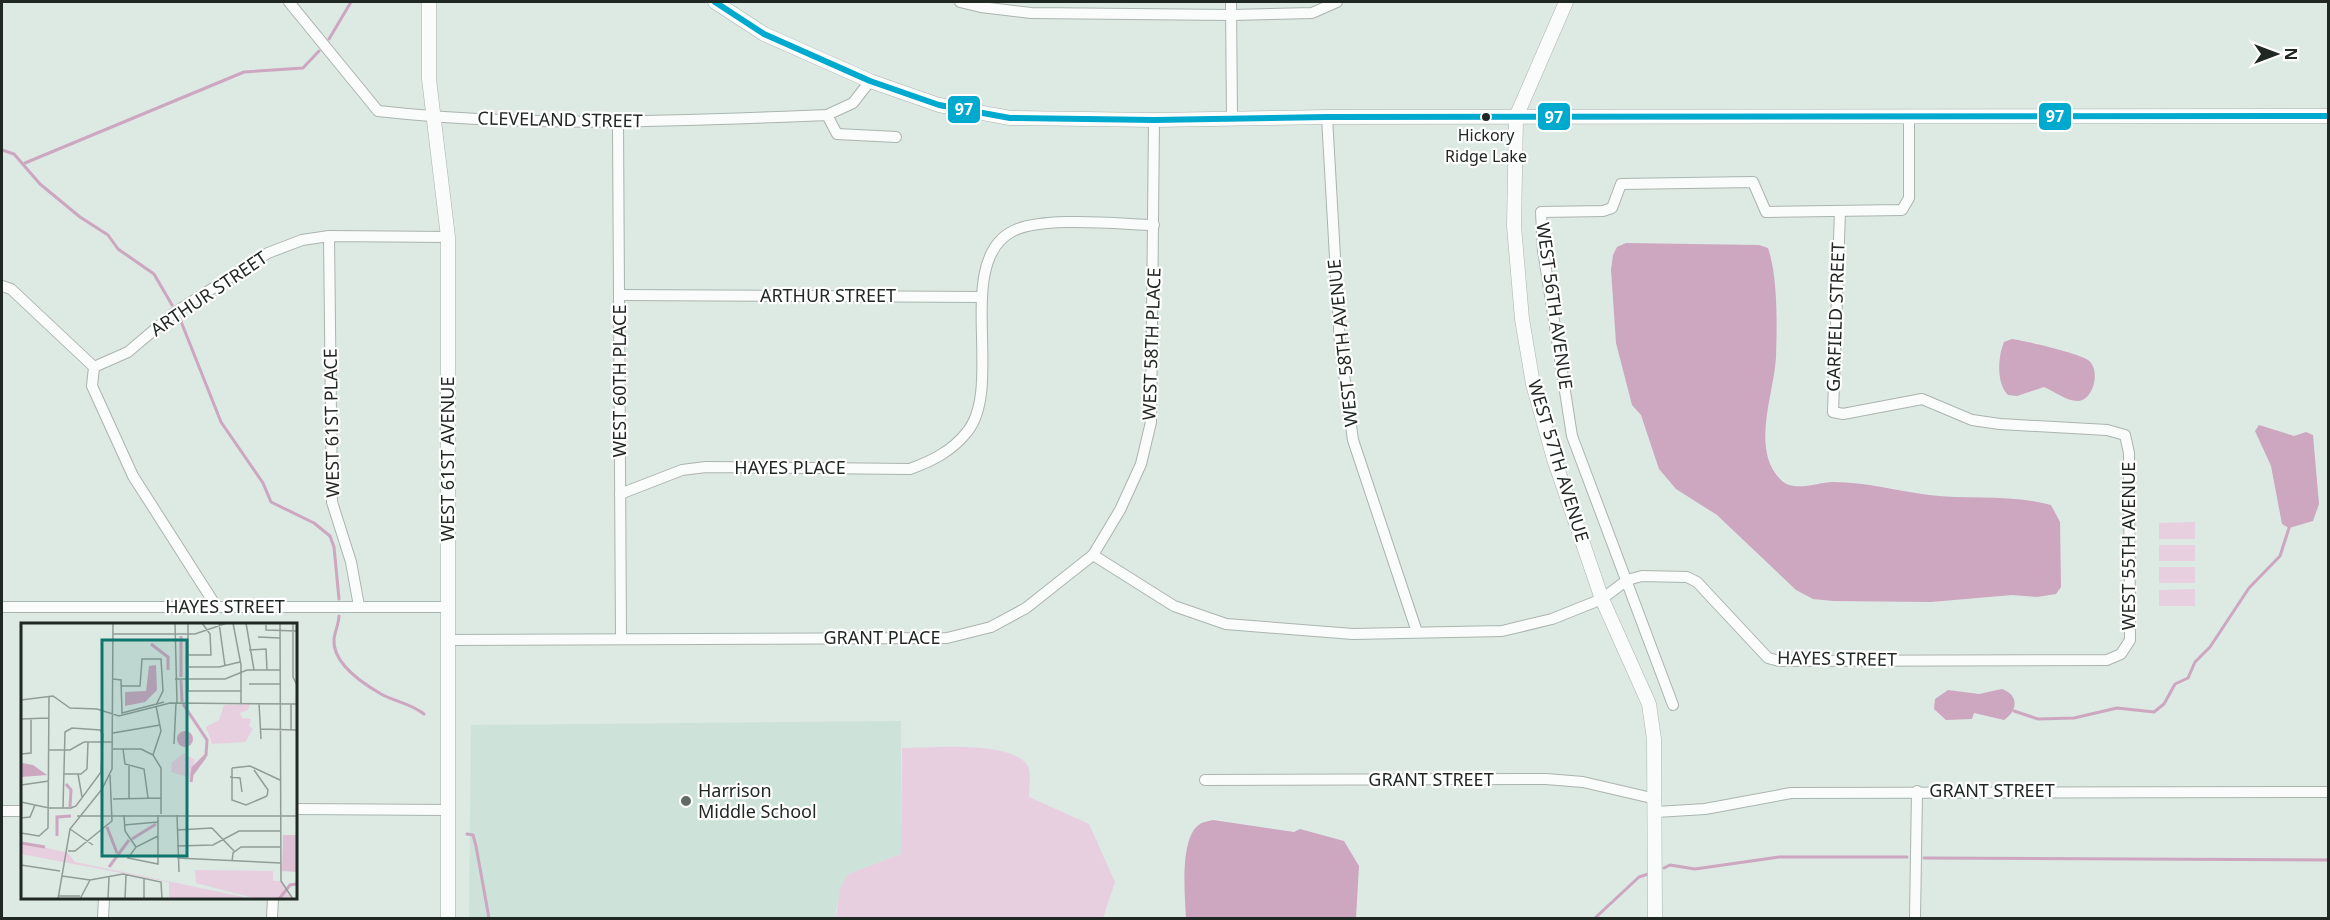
<svg xmlns="http://www.w3.org/2000/svg" width="2330" height="920" viewBox="0 0 2330 920" font-family="'Noto Sans',sans-serif">
<style>
.built{fill:#cde3d9}
.green{fill:#e7cfdf}
.water{fill:#cda6c0}
.lines{fill:none;stroke-linecap:round;stroke-linejoin:round}
.stream{stroke:#cda6c0;stroke-width:3}
.street-casing{stroke:#abb4af;stroke-width:12}
.secondary-casing{stroke:#abb4af;stroke-width:15}
.street{stroke:#fafcfb;stroke-width:10}
.secondary{stroke:#fafcfb;stroke-width:14}
.bus-1-casing{stroke:#fff;stroke-width:10}
.bus-1{stroke:#00a9ce;stroke-width:6}
.bus-dot{fill:#202824;stroke:#fff;stroke-width:2}
.poi-dot{fill:#626c67;stroke:#fff;stroke-width:2}
.labels{text-anchor:middle;stroke-width:4.5;stroke-linejoin:round;paint-order:stroke}
.bus-label{font-size:16px;fill:#202824;stroke:#fff}
.street-label{font-size:18px;fill:#202824;stroke:#fff}
.poi-label{font-size:18px;fill:#202824;stroke:#fff;text-anchor:start}
.inset-river{fill:none;stroke:#cda6c0;stroke-width:3}
.inset-road{fill:none;stroke:#919c97;stroke-width:1.5}
.view{fill:#0f766e;fill-opacity:0.15;stroke:#0f766e;stroke-width:3}
.inset-edge{fill:none;stroke:#202824;stroke-width:3}
.line-badge{stroke:#fff;stroke-width:2}
.badge-label{font-size:16px;text-anchor:middle;font-weight:bold;fill:#fff}
</style>
<rect width="100%" height="100%" fill="#dde9e3"/>
<!-- built -->
<polygon class="built" points="901,721 901,854 848,874 836,909 836,918 469,918 471,725"/>
<!-- green -->
<g class="green">
<polygon points="2195,522 2195,539 2159,539 2159,523"/>
<rect x="2159" y="545" width="36" height="16"/>
<rect x="2159" y="567" width="36" height="16"/>
<polygon points="2195,589 2195,606 2159,606 2159,590"/>
<path d="M902,748C928,748 1019,739 1029,769C1031,776 1029,789 1029,797L1089,824L1115,882L1103,918H836L840,889L848,874L901,854Z"/>
</g>
<!-- water -->
<g class="water">
<path d="M1626,243L1759,245L1768,248C1778,277 1777,326 1776,357C1774,395 1750,450 1781,480C1794,493 1818,482 1833,482C1866,482 1897,491 1929,495C1969,500 2012,494 2051,505L2060,522L2061,587L2056,594L2037,597L2012,595L1931,602L1833,601L1813,599L1796,590L1717,515L1676,489L1659,469L1641,415L1632,405L1616,343L1611,270L1613,255L1617,247Z"/>
<path d="M2012,339C2026,341 2078,353 2088,360C2101,369 2094,400 2078,401C2066,401 2054,391 2044,387L2017,396L2008,395C1996,383 1998,357 2004,342Z"/>
<polygon points="2259,425 2294,436 2306,432 2313,435 2319,504 2313,521 2289,528 2282,524 2271,466 2255,431"/>
<path d="M2002,689C2019,695 2018,711 2004,720L1974,713L1972,719L1946,720L1934,709L1935,699L1948,690L1979,694Z"/>
<path d="M1213,820L1294,832L1300,829L1344,841L1359,866L1356,918H1186C1185,896 1179,837 1200,824C1203,822 1209,821 1213,820Z"/>
</g>
<g class="lines">
<!-- stream -->
<g class="stream">
<polyline points="329,39 351,2"/>
<polyline points="2,150 14,154 40,184 80,217 108,235 118,249 154,274 172,305"/>
<polyline points="25,163 244,72 303,68 319,51"/>
<polyline points="180,319 221,422 263,483 271,502 314,523 330,536 334,547 339,599"/>
<path d="M339,616C339,623 335,631 334,639C332,663 362,683 381,694C396,702 410,703 424,714"/>
<polyline points="2014,711 2038,719 2074,718 2117,708 2154,712 2164,704 2175,684 2188,678 2195,662 2210,647 2249,588 2280,556 2289,528"/>
<polyline points="467,834 473,835 476,846 489,918"/>
<polyline points="1924,858 2328,860"/>
<polyline points="1664,868 1670,865 1695,869 1779,857 1907,857"/>
<polyline points="1595,918 1639,877 1648,874"/>
</g>
<!-- street casing -->
<g class="street-casing">
<g id="street">
<path d="M289,2L378,111C527,128 677,121 827,115L853,103L870,81"/>
<polyline points="960,2 981,7 1031,13 1231,15 1312,13 1337,2"/>
<polyline points="1231,2 1232,119"/>
<polyline points="827,115 837,134 896,137"/>
<polyline points="1327,117 1340,345 1353,440 1417,632"/>
<polyline points="618,123 621,639"/>
<polyline points="329,236 332,502 351,562 359,606"/>
<polyline points="2,286 11,289 94,367 92,386 133,476 216,606"/>
<polyline points="620,295 982,297"/>
<polyline points="94,367 128,352 174,313 268,253 302,240 329,236 448,237"/>
<path d="M620,494L682,470L706,467L910,469C932,461 952,451 967,432C1005,386 953,261 1013,231C1043,216 1119,224 1154,225"/>
<polyline points="1093,555 1120,510 1141,464 1151,422 1154,120"/>
<polyline points="2,607 448,607"/>
<polyline points="449,640 947,638 991,627 1026,608 1093,555 1174,606 1226,624 1353,634 1502,631 1552,619 1602,599 1627,580 1642,576 1687,577 1697,582 1768,658 1779,661 2107,660 2121,654 2130,640 2129,453 2125,435 2107,430 2000,424 1972,420 1922,399 1843,414 1833,412 1840,211"/>
<polyline points="1673,705 1572,436 1543,250 1541,212 1603,211 1612,208 1621,184 1753,182 1766,212 1902,210 1909,198 1909,116"/>
<polyline points="1205,780 1546,779 1583,782 1656,799"/>
<polyline points="296,809 449,810"/>
<polyline points="2,811 22,811"/>
<polyline points="1656,812 1705,809 1791,793 2328,792"/>
<polyline points="103,918 104,898"/>
<polyline points="272,918 273,898"/>
<polyline points="1915,918 1917,791"/>
</g>
</g>
<!-- secondary casing -->
<g class="secondary-casing">
<g id="secondary">
<polyline points="429,2 429,79 448,237 448,918"/>
<polyline points="715,2 764,34 870,81 939,105 1010,118 1154,120 1327,117 2328,116"/>
<polyline points="1566,2 1516,117 1514,226 1522,319 1533,384 1554,459 1602,599 1649,704 1654,739 1655,918"/>
</g>
</g>
<!-- street -->
<use href="#street" class="street"/>
<!-- secondary -->
<use href="#secondary" class="secondary"/>
<!-- bus-1 casing -->
<g class="bus-1-casing">
<polyline id="bus-1" points="715,2 764,34 870,81 939,105 1010,118 1154,120 1327,117 2328,116"/>
</g>
<!-- bus-1 -->
<use href="#bus-1" class="bus-1"/>
</g>
<!-- markers -->
<circle class="bus-dot" cx="1486" cy="117" r="5"/>
<circle class="poi-dot" cx="686" cy="801" r="6"/>
<g class="labels">
<!-- bus labels -->
<g class="bus-label">
<text x="1486" y="141">Hickory<tspan x="1486" dy="21">Ridge Lake</tspan></text>
</g>
<!-- street labels -->
<g class="street-label">
<text transform="translate(560 120) rotate(1)" y="6">CLEVELAND STREET</text>
<text transform="translate(209 294) rotate(-34)" y="6">ARTHUR STREET</text>
<text x="828" y="302">ARTHUR STREET</text>
<text transform="translate(1554 306) rotate(82)" y="6">WEST 56TH AVENUE</text>
<text transform="translate(1836 317) rotate(-88)" y="6">GARFIELD STREET</text>
<text transform="translate(1343 343) rotate(-96)" y="6">WEST 58TH AVENUE</text>
<text transform="translate(1152 344) rotate(-88)" y="6">WEST 58TH PLACE</text>
<text transform="translate(620 381) rotate(-90)" y="6">WEST 60TH PLACE</text>
<text transform="translate(332 423) rotate(-91)" y="6">WEST 61ST PLACE</text>
<text transform="translate(448 459) rotate(-90)" y="6">WEST 61ST AVENUE</text>
<text transform="translate(1558 461) rotate(73)" y="6">WEST 57TH AVENUE</text>
<text x="790" y="474">HAYES PLACE</text>
<text transform="translate(2129 546) rotate(-90)" y="6">WEST 55TH AVENUE</text>
<text x="225" y="613">HAYES STREET</text>
<text x="882" y="644">GRANT PLACE</text>
<text transform="translate(1837 659) rotate(1)" y="6">HAYES STREET</text>
<text x="1431" y="786">GRANT STREET</text>
<text x="1992" y="797">GRANT STREET</text>
</g>
<!-- poi labels -->
<g class="poi-label">
<text x="698" y="797">Harrison<tspan x="698" dy="21">Middle School</tspan></text>
</g>
</g>
<!-- overview -->
<g transform="translate(21 623)">
<rect width="276" height="276" fill="#dde9e3"/>
<path d="M229,81L227,87L219,90L221,95L230,96L228,103L232,106L224,119L191,121L185,104L198,97L203,82ZM163,130L174,137L169,155L150,149L151,139ZM0,219L47,230L54,239L233,276H148V259L0,231ZM174,247L252,248V258H259L271,276H236L175,260Z" fill="#e7cfdf"/>
<path d="M262,212H276V249L261,248Z" fill="#dec0d4"/>
<path d="M135,42L136,67L124,79L104,83V69L125,68L128,43ZM156 116a8 8 0 1 1 16 0a8 8 0 1 1-16 0ZM1,140L12,142L26,152L0,154Z" fill="#cda6c0"/>
<path class="inset-river" d="M130,21L147,34V47M160,54V13M160,57L161,79M162,81L186,117L185,132L172,145L170,159M170,153L184,134M45,161L50,167L49,184M86,204L96,230M36,213V194L50,193M111,216L135,201M0,220L24,224M88,244L108,217M258,276L269,262L276,261"/>
<path class="inset-road" d="M154,0L156,80M167,0V68H220M198,0L204,43M212,0L220,42V80M225,0L233,47M259,0L260,258L272,276M272,0V54L276,62M245,2V7L276,8M92,11H174L206,0M237,14L259,15M228,27L245,26L246,47M167,32H190L189,11L181,0M167,44H198L219,39M92,56L100,57L101,90L143,79M154,56H204L226,47H259M228,61H260M100,63H119L121,36H140L142,68L135,82M0,77L32,73L49,85L76,86L98,93L149,80L276,81M238,80L240,116M135,83L140,108L132,132L140,145V191M0,96L28,95M240,106L276,107M270,107V81M92,110L139,102M153,121L155,80M92,126H120L132,132M102,126L104,141L123,146L127,175M28,127H49L63,119H91M0,131L10,130V95M211,145V177L225,182L246,173M211,145L229,143L259,157M233,147L247,167L246,173M43,151H60L66,146L67,119M57,151L61,174M209,154L219,155L221,169M0,162L28,158M108,175V142M92,176L140,175M0,179L28,185H50L55,183L80,149L82,111L79,107L51,105L44,109L42,185M103,192L104,208L115,224M156,192L158,249M56,193H276M0,195L9,194L14,182M103,202L137,199M191,205L213,228M49,206L72,222M156,207L191,205M0,210L18,213L27,205L28,74M137,213L115,224L107,235L137,241V192M156,223L192,222L218,208H259M47,228H54L91,198L89,152M156,235L260,240M211,239L212,230L220,224H259M0,242L39,248M41,253L69,257L102,251L140,259L141,276M38,273H59M37,276L49,206L81,166L91,146L92,0M59,276L69,257M87,276L88,254M104,276L105,252M123,276V255"/>
<path class="view" d="M81,17H166V233H81Z"/>
<rect width="276" height="276" class="inset-edge"/>
</g>
<g class="line-badge">
<rect x="947" y="95" width="34" height="29" rx="6" fill="#00a9ce"/>
<rect x="2038" y="102" width="34" height="29" rx="6" fill="#00a9ce"/>
<rect x="1537" y="102" width="34" height="29" rx="6" fill="#00a9ce"/>
</g>
<g class="badge-label">
<text x="964" y="115">97</text>
<text x="2055" y="122">97</text>
<text x="1554" y="123">97</text>
</g>
<!-- border -->
<rect width="2330" height="920" fill="none" stroke="#202824" stroke-width="6"/>
<!-- north arrow -->
<g transform="translate(2276 54) rotate(90)" stroke="#ffffff" stroke-width="4.5" paint-order="stroke">
<path d="M0-4.5L10 22L0 15L-10 22Z" fill="#202824"/>
<text y="-9" font-size="16" font-weight="bold" text-anchor="middle" fill="#202824">N</text>
</g>
</svg>
